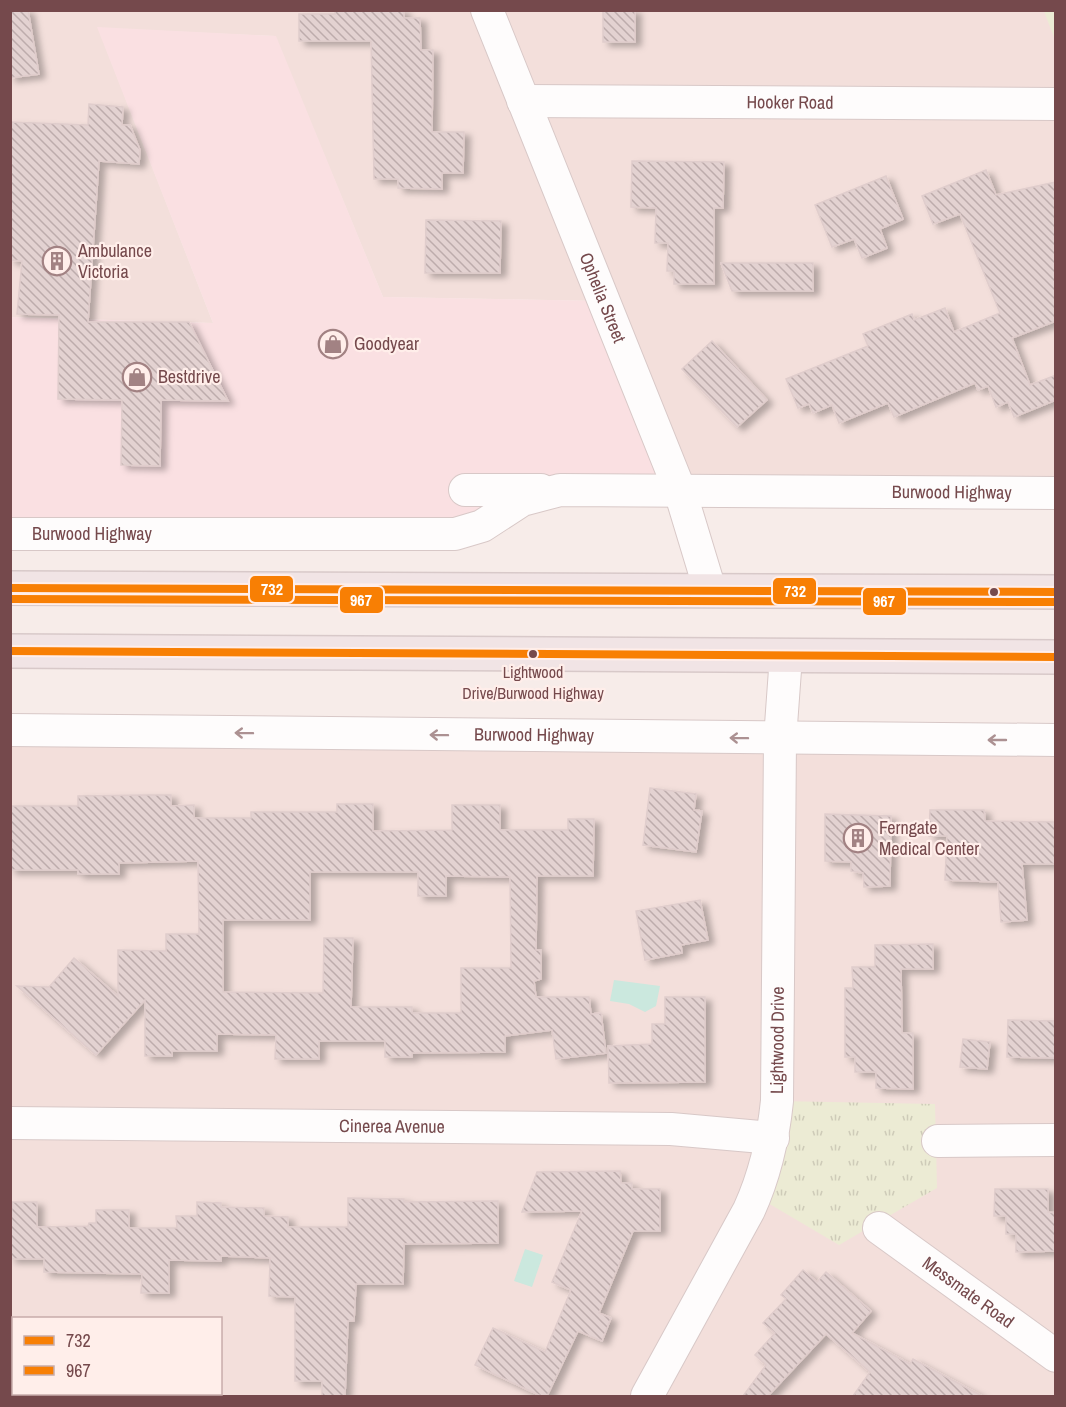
<svg xmlns="http://www.w3.org/2000/svg" width="1066" height="1407" viewBox="0 0 1066 1407" font-family="'Archivo Narrow',sans-serif">
<style>
.residential{fill:#f3dfdb;fill-rule:evenodd}
.commercial{fill:#fae0e2}
.park{fill:url(#park-tufts)}
.water{fill:#cbe8de}
.building{fill:url(#building-back-hatch);stroke:#e0cdcc;stroke-width:1.5;fill-rule:evenodd;filter:url(#shadow)}
.lines{fill:none;stroke-linecap:round;stroke-linejoin:round}
.street-casing{stroke:#d8c8c7;stroke-width:34}
.highway-casing{stroke:#d8c9c9;stroke-width:36}
.street{stroke:#fefcfc;stroke-width:32}
.highway{stroke:#f1e4e5;stroke-width:33}
.bus-1-casing{stroke:#ffeeea;stroke-width:12}
.bus-2-casing{stroke:#ffeeea;stroke-width:12}
.bus-1{stroke:#f87f04;stroke-width:8}
.bus-2{stroke:#f87f04;stroke-width:8}
.oneway{stroke:#ac9192}
.bus-dot{fill:#75494c;stroke:#ffeeea;stroke-width:2}
.labels{text-anchor:middle;stroke-width:4.5;stroke-linejoin:round;paint-order:stroke}
.bus-label{font-size:16px;fill:#75494c;stroke:#ffeeea}
.street-label{font-size:18px;fill:#75494c;stroke:#ffeeea}
.poi-label{font-size:18px;fill:#75494c;stroke:#ffeeea;text-anchor:start}
.line-badge{stroke:#ffeeea;stroke-width:2}
.badge-label{font-size:16px;text-anchor:middle;font-weight:bold;fill:#fff}
</style>
<defs>
<pattern id="park-tufts" width="24" height="20" patternUnits="userSpaceOnUse" patternTransform="scale(1.5)"><rect width="24" height="20" fill="#ecebd4"/><path d="M3 7l-1-3M5 7V3M7 7l1-3M15 17l-1-3M17 17v-4M19 17l1-3" fill="none" stroke="#cecbb8"/></pattern>
<pattern id="building-back-hatch" width="6" height="6" patternUnits="userSpaceOnUse" patternTransform="scale(1.5)"><rect width="6" height="6" fill="#e3d2d1"/><path d="M-1 5l2 2M0 0l6 6M5-1l2 2" fill="none" stroke="#bdacac"/></pattern>
<filter id="shadow"><feDropShadow dx="6" dy="4" stdDeviation="3" flood-color="#0004"/></filter>
</defs>
<rect width="100%" height="100%" fill="#f7ece9"/>
<!-- residential -->
<g class="residential">
<polygon points="11,11 1055,11 1055,493 680,491 603,301 383,297 275,36 98,28 213,323 11,317"/>
<path d="M11,730L1055,740V1396H11ZM14,1318H220V1394H14Z"/>
</g>
<!-- commercial -->
<polygon class="commercial" points="97,27 276,36 383,297 603,301 680,491 560,490 492,520 11,534 11,317 213,323"/>
<!-- park -->
<g class="park">
<polygon points="1044,11 1055,11 1055,40"/>
<polygon points="777,1101 935,1104 937,1188 839,1245 756,1196"/>
</g>
<!-- water -->
<g class="water">
<polygon points="614,980 660,986 656,1006 645,1012 629,1004 610,1001"/>
<polygon points="525,1249 543,1255 532,1287 514,1281"/>
</g>
<!-- building -->
<g class="building">
<polygon points="10,10 28,10 39,74 10,78"/>
<polygon points="335,10 404,10 404,18 420,18 421,50 433,50 432,132 464,132 463,173 442,173 442,189 398,188 398,179 374,179 371,41 299,41 299,14 335,14"/>
<rect x="603" y="10" width="32" height="32"/>
<polygon points="89,104 123,107 122,125 130,125 140,150 139,164 99,161 88,322 189,322 228,401 161,400 160,466 121,465 122,400 58,399 59,315 17,314 22,261 10,260 10,122 88,125"/>
<polygon points="632,161 724,162 723,208 714,208 714,284 674,284 674,271 667,271 668,243 655,243 656,208 631,207"/>
<polygon points="986,170 996,195 1056,182 1056,321 1012,338 1030,385 1056,375 1056,400 1014,417 1008,402 996,407 988,386 978,390 975,383 894,417 888,403 839,423 832,405 813,413 809,404 798,408 786,379 868,346 863,334 912,314 914,320 945,308 954,332 1000,313 960,214 933,224 922,196"/>
<polygon points="886,176 903,219 880,229 887,248 862,258 854,239 832,247 815,205"/>
<polygon points="426,220 501,221 500,273 425,273"/>
<polygon points="721,263 813,263 813,291 732,291"/>
<polygon points="712,341 767,400 737,427 682,369"/>
<polygon points="650,788 696,794 694,810 702,811 696,852 643,845"/>
<path d="M145,795H171V806L194,805V818H251V812H337V804H373V831L452,830V805H500V830H568V819H594L593,876H537L536,950H541V979L534,981L536,997H589L591,1014L601,1013L606,1053L556,1059L552,1030L505,1036V1052L412,1053V1057H385V1041H319V1059H275L276,1035L217,1034V1051H172V1056H145V1000L96,1055L17,986L49,987L74,958L118,996V950L166,951V934H199L198,861L119,863V874H78V870H10V806H78V796ZM310,872H418V896H446V876L510,877L511,968H461V1013H412V1007H351L353,938H324L323,993L223,992V920H310Z"/>
<polygon points="930,810 984,810 985,821 1056,822 1056,864 1022,864 1027,920 1001,922 998,882 945,880 947,836 929,836"/>
<polygon points="825,814 891,816 890,886 864,887 863,873 851,871 851,862 825,861"/>
<polygon points="700,900 708,940 681,945 682,953 645,960 636,911"/>
<polygon points="933,944 933,969 901,969 902,1033 913,1033 913,1089 876,1088 876,1072 855,1072 855,1057 845,1057 845,988 853,988 852,967 875,967 875,945"/>
<polygon points="665,997 705,997 705,1082 609,1083 608,1046 652,1044 652,1024 665,1024"/>
<polygon points="1008,1020 1056,1021 1056,1058 1007,1057"/>
<polygon points="963,1039 990,1042 987,1069 960,1067"/>
<polygon points="620,1171 621,1183 632,1183 632,1189 660,1189 660,1231 633,1231 599,1313 611,1318 602,1341 578,1331 547,1396 541,1396 475,1365 493,1328 545,1352 571,1290 552,1282 582,1211 522,1212 537,1172"/>
<polygon points="995,1189 1048,1189 1048,1212 1056,1213 1056,1251 1016,1252 1016,1234 1006,1234 1006,1216 994,1216"/>
<polygon points="348,1198 404,1199 404,1202 498,1201 498,1243 404,1244 403,1284 356,1284 354,1321 348,1321 345,1396 322,1396 322,1381 295,1381 295,1297 269,1296 270,1258 221,1256 221,1261 169,1260 169,1293 141,1293 142,1274 44,1272 44,1259 10,1259 12,1202 37,1202 37,1227 88,1226 89,1223 96,1223 96,1210 129,1210 129,1228 177,1228 176,1216 197,1216 197,1202 221,1203 221,1207 264,1208 264,1216 288,1217 288,1227 348,1227"/>
<polygon points="803,1270 817,1282 826,1272 871,1311 852,1333 910,1364 913,1359 982,1396 853,1396 870,1372 826,1334 768,1396 743,1396 766,1365 755,1355 775,1333 763,1323 786,1299 781,1295"/>
</g>
<g class="lines">
<!-- street casing -->
<g class="street-casing">
<g id="street">
<path id="s1" d="M487,10L680,491L710,590"/>
<path id="s2" d="M523,101L1056,104"/>
<polyline points="465,490 541,490"/>
<path id="s3" d="M10,534H455L482,526L522,500L560,490L1056,493"/>
<path id="s4" d="M10,730L1056,740"/>
<path id="s5" d="M10,1123L671,1129L773,1138"/>
<polyline points="938,1141 1056,1140"/>
<path id="s6" d="M879,1228L1056,1356"/>
<path id="s7" d="M647,1396L749,1210C765,1175 773,1140 777,1101L780,739L786,656"/>
</g>
</g>
<!-- highway casing -->
<g class="highway-casing">
<g id="highway">
<polyline points="10,588 1056,592"/>
<polyline points="10,651 1056,657"/>
</g>
</g>
<!-- street -->
<use href="#street" class="street"/>
<!-- highway -->
<use href="#highway" class="highway"/>
<!-- bus-1 casing -->
<g class="bus-1-casing">
<g id="bus-1">
<polyline points="10,588 1056,592"/>
<polyline points="10,651 1056,657"/>
</g>
</g>
<!-- bus-2 casing -->
<g class="bus-2-casing">
<polyline id="bus-2" points="10,599 1056,602"/>
</g>
<!-- bus-1 -->
<use href="#bus-1" class="bus-1"/>
<!-- bus-2 -->
<use href="#bus-2" class="bus-2"/>
</g>
<!-- one-way arrows -->
<defs><path id="oneway-shaft" d="M-6 0H5M1.5-3L5.5 0L1.5 3" fill="none" stroke-width="1.6" stroke-linecap="round" stroke-linejoin="round" transform="scale(1.5)"/></defs>
<g class="oneway">
<use href="#oneway-shaft" transform="translate(244 733) rotate(-179)"/>
<use href="#oneway-shaft" transform="translate(439 735) rotate(-179)"/>
<use href="#oneway-shaft" transform="translate(739 738) rotate(-179)"/>
<use href="#oneway-shaft" transform="translate(997 740) rotate(-180)"/>
</g>
<!-- icons -->
<defs>
<g id="building-ring" transform="scale(1.5)"><circle r="9.5" fill="#ffeeea" stroke="#a28283" stroke-width="1.5"/><path d="M-4-6H4V6H1V3H-1V6H-4ZM-2.5-4.3h1.7v1.8h-1.7ZM.8-4.3h1.7v1.8H.8ZM-2.5-1h1.7V.8h-1.7ZM.8-1h1.7V.8H.8Z" fill="#a28283"/></g>
<g id="shop-ring" transform="scale(1.5)"><circle r="9.5" fill="#ffeeea" stroke="#a28283" stroke-width="1.5"/><path d="M-5-2.5h2.3a2.7 3.5 0 0 1 5.4 0H5L5.5 6h-11ZM-1.5-2.5h3a1.5 2.3 0 0 0-3 0Z" fill="#a28283"/></g>
</defs>
<g fill-rule="evenodd">
<use href="#building-ring" x="57" y="261"/>
<use href="#shop-ring" x="333" y="344"/>
<use href="#shop-ring" x="137" y="377"/>
<use href="#building-ring" x="858" y="838"/>
</g>
<!-- markers -->
<g class="bus-dot">
<circle cx="994" cy="592" r="5"/>
<circle cx="533" cy="654" r="5"/>
</g>
<g class="labels">
<!-- bus labels -->
<g class="bus-label">
<text x="533" y="678">Lightwood<tspan x="533" dy="21">Drive/Burwood Highway</tspan></text>
</g>
<!-- street labels -->
<g class="street-label">
<text dy="6" stroke="none"><textPath href="#s2" startOffset="267">Hooker Road</textPath></text>
<text dy="6" stroke="none"><textPath href="#s1" startOffset="310">Ophelia Street</textPath></text>
<text dy="6" stroke="none"><textPath href="#s3" startOffset="952">Burwood Highway</textPath></text>
<text dy="6" stroke="none"><textPath href="#s3" startOffset="82">Burwood Highway</textPath></text>
<text dy="6" stroke="none"><textPath href="#s4" startOffset="524">Burwood Highway</textPath></text>
<text dy="6" stroke="none"><textPath href="#s7" startOffset="386">Lightwood Drive</textPath></text>
<text dy="6" stroke="none"><textPath href="#s5" startOffset="382">Cinerea Avenue</textPath></text>
<text dy="6" stroke="none"><textPath href="#s6" startOffset="110">Messmate Road</textPath></text>
</g>
<!-- poi labels -->
<g class="poi-label">
<text x="78" y="257">Ambulance<tspan x="78" dy="21">Victoria</tspan></text>
<text x="354" y="350">Goodyear</text>
<text x="158" y="383">Bestdrive</text>
<text x="879" y="834">Ferngate<tspan x="879" dy="21">Medical Center</tspan></text>
</g>
</g>
<g class="line-badge">
<rect x="249" y="575" width="45" height="28" rx="6" fill="#f87f04"/>
<rect x="772" y="577" width="45" height="28" rx="6" fill="#f87f04"/>
<rect x="339" y="586" width="45" height="28" rx="6" fill="#f87f04"/>
<rect x="862" y="587" width="45" height="29" rx="6" fill="#f87f04"/>
</g>
<g class="badge-label">
<text x="272" y="595">732</text>
<text x="795" y="597">732</text>
<text x="361" y="606">967</text>
<text x="884" y="607">967</text>
</g>
<!-- border -->
<rect width="1066" height="1407" fill="none" stroke="#75494c" stroke-width="24"/>
<!-- legend -->
<rect x="12" y="1317" width="210" height="78" fill="#ffeeea" stroke="#c8acab" stroke-width="1.5"/>
<rect x="24" y="1336" width="30" height="9" fill="#f87f04" stroke="#c8acab" stroke-width="1.5"/>
<text x="66" y="1347" font-size="18" fill="#75494c">732</text>
<rect x="24" y="1366" width="30" height="9" fill="#f87f04" stroke="#c8acab" stroke-width="1.5"/>
<text x="66" y="1377" font-size="18" fill="#75494c">967</text>
</svg>
